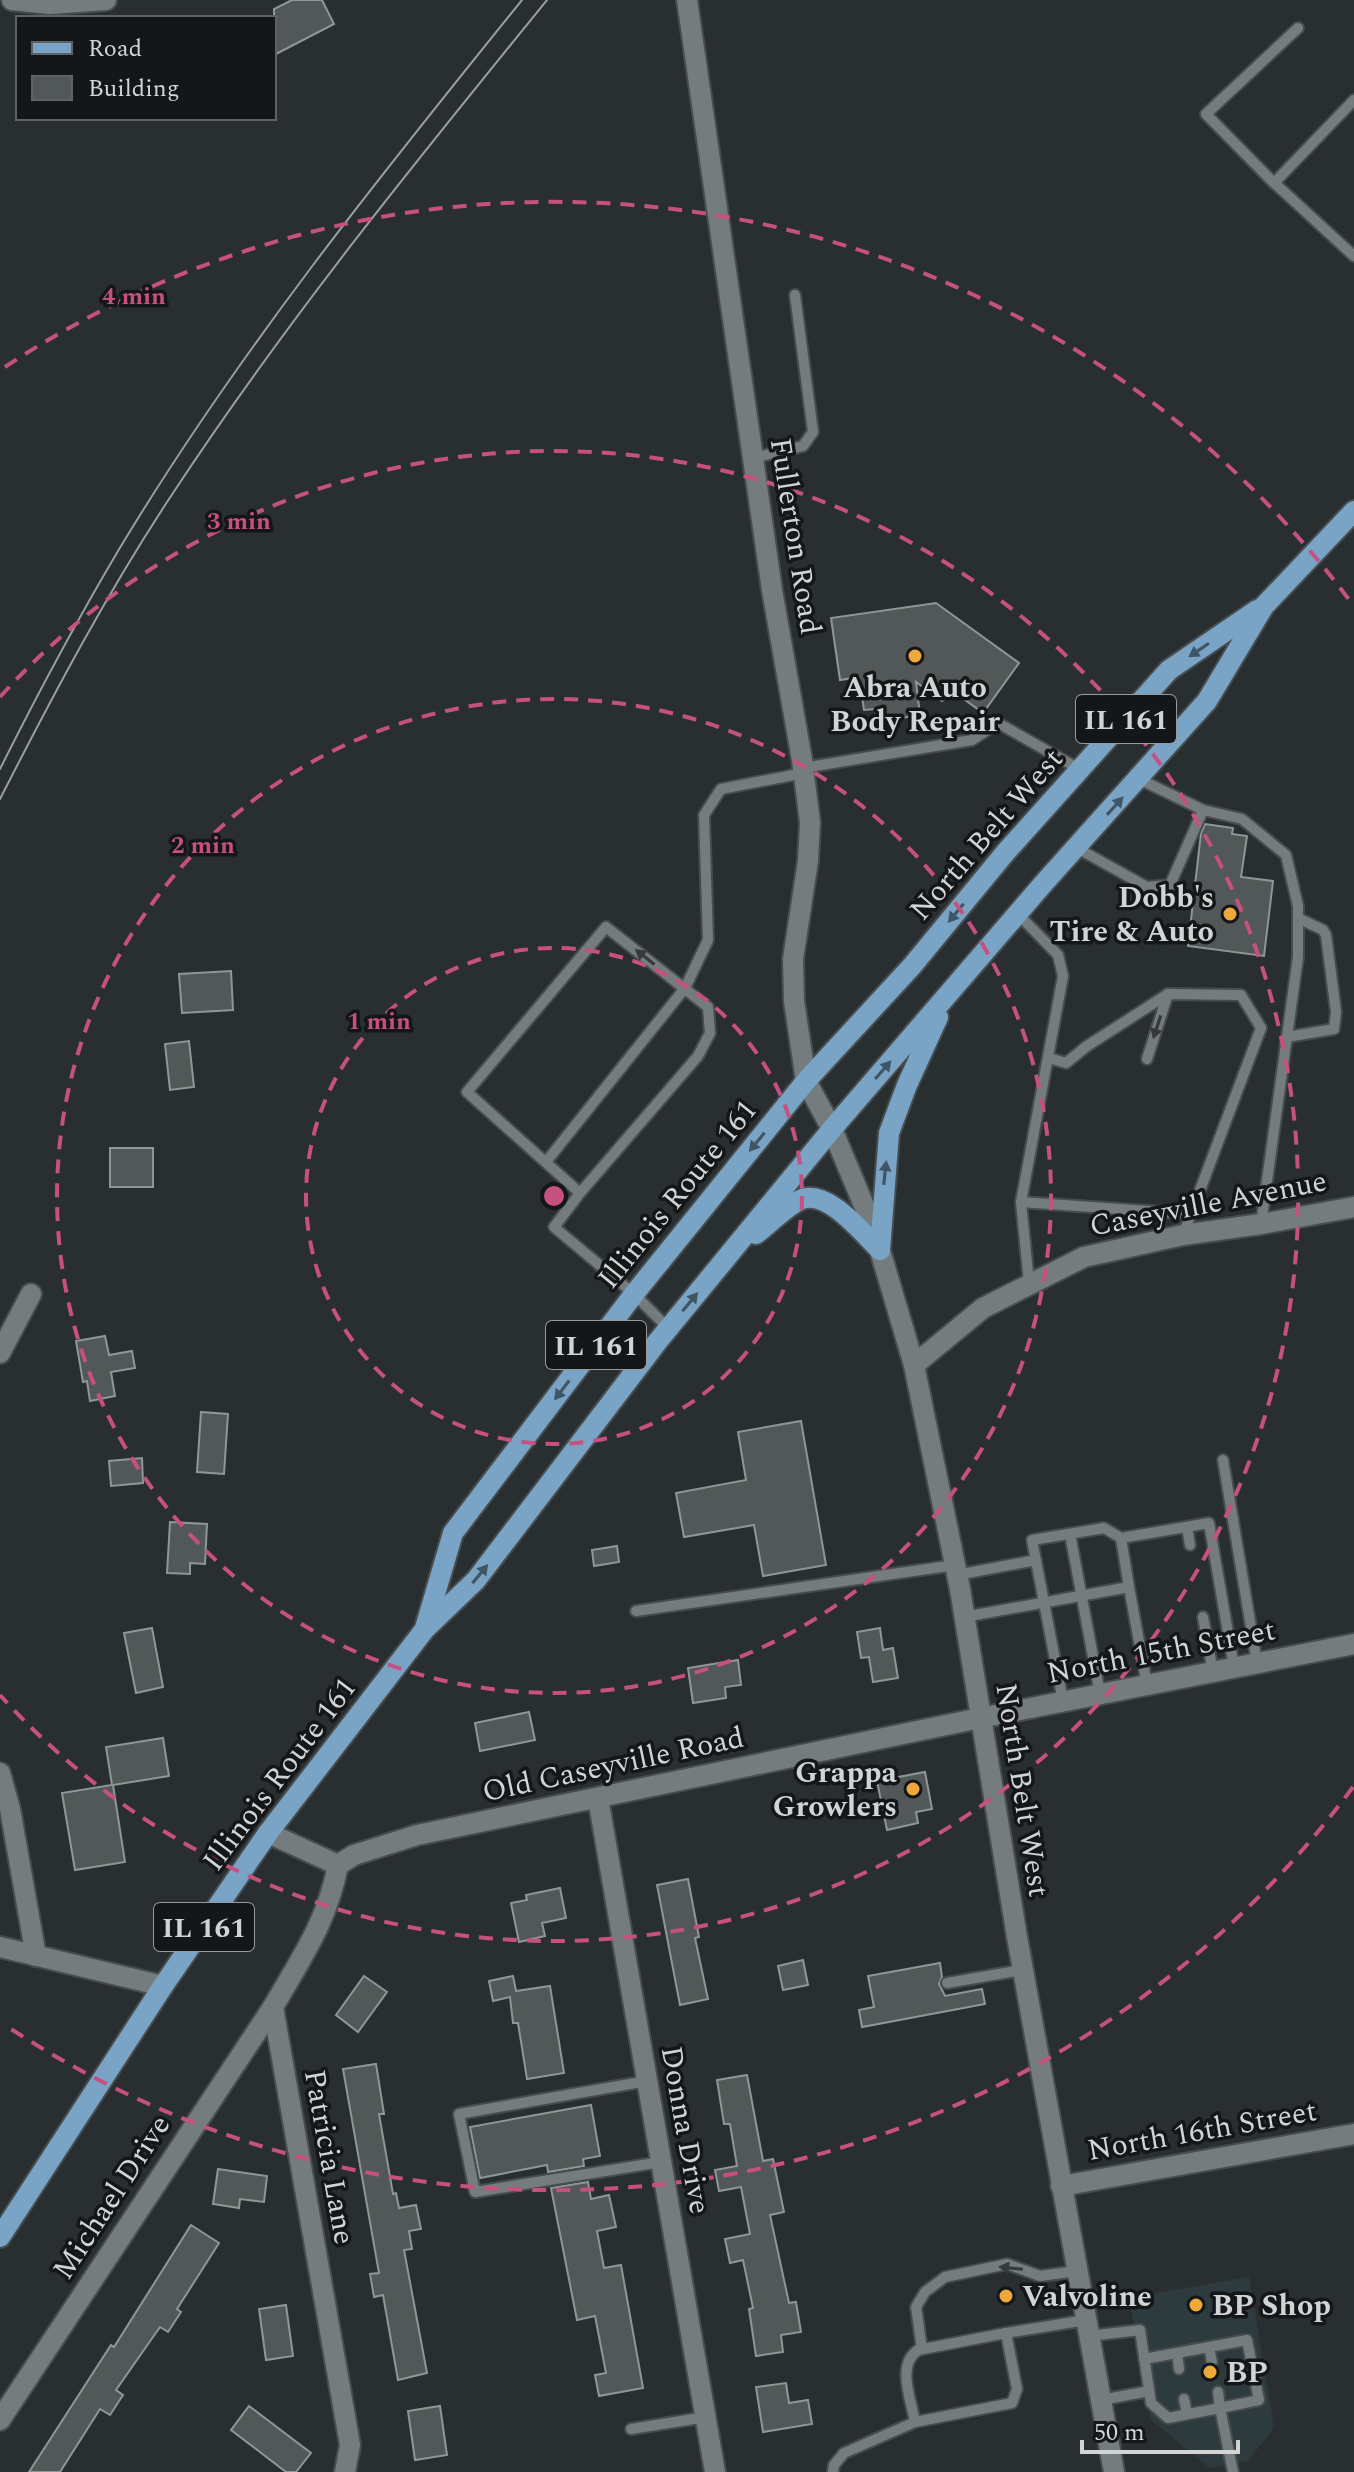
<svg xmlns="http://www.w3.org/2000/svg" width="1354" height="2472" viewBox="0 0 1354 2472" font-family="Spectral,serif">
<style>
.built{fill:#2d3b3e}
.building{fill:#515857;stroke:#8f9796;stroke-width:2}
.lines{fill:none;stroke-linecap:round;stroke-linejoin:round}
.lane-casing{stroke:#474c4e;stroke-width:14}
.street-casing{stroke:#474c4e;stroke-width:24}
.secondary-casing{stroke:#474c4e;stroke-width:24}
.primary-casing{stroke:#474c4e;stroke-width:24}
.lane{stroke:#757c7e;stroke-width:10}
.street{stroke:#757c7e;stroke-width:20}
.secondary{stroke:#757c7e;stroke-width:20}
.primary{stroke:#79a4c5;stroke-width:20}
.tram{stroke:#999e9f;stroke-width:2}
.oneway{fill:#415665}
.oneway2{fill:#363a3b}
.ring{fill:none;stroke:#c65080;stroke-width:4;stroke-dasharray:14 10}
.poi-dot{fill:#eea83c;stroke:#141617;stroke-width:3}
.labels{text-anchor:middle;stroke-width:7;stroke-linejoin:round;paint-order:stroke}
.shield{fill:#141617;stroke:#989b9c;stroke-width:2}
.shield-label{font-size:28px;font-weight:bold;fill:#d0d4d5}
.street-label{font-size:30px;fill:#d0d4d5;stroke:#141617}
.poi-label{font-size:30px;font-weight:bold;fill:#d0d4d5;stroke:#141617;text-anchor:start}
.centre{fill:#c65080;stroke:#141617;stroke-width:4}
.ring-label{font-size:24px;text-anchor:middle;font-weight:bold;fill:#c65080;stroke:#141617;stroke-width:7;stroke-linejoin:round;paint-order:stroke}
</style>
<rect width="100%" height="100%" fill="#292f31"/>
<!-- built -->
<polygon class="built" points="1249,2277 1274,2428 1248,2461 1210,2468 1151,2420 1130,2303 1138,2296"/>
<!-- building -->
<g class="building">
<polygon points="292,0 322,0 334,24 274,55 274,9"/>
<polygon points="936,603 1019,663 983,713 950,689 942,701 916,682 920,715 877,722 875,709 864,710 859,677 840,680 831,618"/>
<polygon points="1205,824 1233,828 1232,834 1247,836 1241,877 1273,881 1264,956 1188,946 1201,833"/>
<polygon points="231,971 233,1010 182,1013 179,974"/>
<polygon points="189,1041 194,1087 170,1090 165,1044"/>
<rect x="110" y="1148" width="43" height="39"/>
<polygon points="105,1336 109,1355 132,1351 135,1368 111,1372 115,1396 90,1401 87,1381 83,1382 76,1341"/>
<polygon points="201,1412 228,1414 224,1474 197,1472"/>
<polygon points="801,1421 826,1565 763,1576 754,1525 684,1537 676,1493 746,1480 738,1432"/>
<polygon points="142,1458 143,1483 111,1486 109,1461"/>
<polygon points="170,1522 207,1524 205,1564 190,1563 190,1574 167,1573"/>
<polygon points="617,1546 619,1562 594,1566 592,1550"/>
<polygon points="152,1628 163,1687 136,1693 124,1633"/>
<polygon points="880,1628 883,1650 893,1648 898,1678 873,1682 869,1657 861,1658 857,1632"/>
<polygon points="738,1660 741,1685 725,1687 726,1698 693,1703 688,1668"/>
<polygon points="529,1712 535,1740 480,1751 475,1723"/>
<polygon points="163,1738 169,1776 113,1785 125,1862 75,1870 62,1793 112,1785 106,1747"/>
<polygon points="925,1772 932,1809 916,1812 918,1823 887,1830 877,1781"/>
<polygon points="688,1879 699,1937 695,1938 708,1999 680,2005 657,1885"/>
<polygon points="560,1888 566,1918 542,1923 545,1936 519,1942 511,1903 527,1900 526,1895"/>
<polygon points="803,1960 808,1985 783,1990 778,1966"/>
<polygon points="940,1963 942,1977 939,1984 945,1996 982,1989 985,2004 862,2027 859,2010 874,2007 868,1976"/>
<polygon points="364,1976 387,1992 358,2032 336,2015"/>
<polygon points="513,1976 516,1991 550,1986 564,2073 527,2079 518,2023 513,2023 510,1997 493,2001 489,1981"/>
<polygon points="376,2064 384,2114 379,2114 393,2194 396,2193 399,2208 416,2205 421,2229 409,2231 412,2249 404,2250 427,2373 398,2380 383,2295 374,2297 370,2274 379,2273 343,2069"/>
<polygon points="747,2075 763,2161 773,2159 784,2212 770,2215 789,2303 796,2302 801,2332 781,2335 783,2352 756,2356 749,2309 753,2308 743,2260 730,2263 725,2239 750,2234 741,2187 719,2191 715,2170 737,2166 730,2124 724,2124 717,2080"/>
<polygon points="591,2105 600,2156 583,2159 584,2166 548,2172 547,2165 480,2178 470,2127"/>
<polygon points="218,2169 267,2176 264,2202 240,2199 239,2208 213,2204"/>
<polygon points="588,2182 591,2199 609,2195 616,2227 597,2231 604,2268 621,2265 643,2388 599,2396 595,2375 606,2373 595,2316 577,2320 551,2188"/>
<polygon points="191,2225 219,2243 177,2309 181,2312 168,2332 160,2327 116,2390 123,2395 110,2415 100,2409 60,2472 29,2472 111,2345 114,2347"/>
<polygon points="286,2305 293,2356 266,2360 259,2309"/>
<polygon points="786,2383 789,2403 808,2400 812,2424 763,2432 756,2387"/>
<polygon points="249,2406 311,2453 296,2472 286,2472 231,2430"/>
<polygon points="440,2406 447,2455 415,2460 408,2411"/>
</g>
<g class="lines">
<!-- lane casing -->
<g class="lane-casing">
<g id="lane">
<polyline points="1298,28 1206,114 1271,180 1354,256"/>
<polyline points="1274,183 1354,100"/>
<polyline points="753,458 803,446 813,432 795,295"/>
<polyline points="803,768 972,740 998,723 1081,770"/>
<polyline points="1139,779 1203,810 1242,819 1286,855 1298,906 1298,957 1261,1224"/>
<polyline points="1077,848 1147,887 1170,885 1203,810"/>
<polyline points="1018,914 1058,955 1063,976 1021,1202 1029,1283"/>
<polyline points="1287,1037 1334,1029 1336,1012 1326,935 1323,930 1298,918"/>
<polyline points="1049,1058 1066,1063 1087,1046 1168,994 1241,995 1261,1028 1191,1214"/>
<polyline points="1147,1059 1168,994"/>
<polyline points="546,1162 685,988 708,940 704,815 721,789 804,773"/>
<polyline points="580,1193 698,1056 710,1033 708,1007 606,927 467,1092 580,1193 554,1227 634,1294 668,1328"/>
<polyline points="1021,1202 1191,1214 1183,1235"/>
<polyline points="1223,1460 1257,1663"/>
<polyline points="1187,1527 1190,1545"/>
<polyline points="1070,1534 1100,1694"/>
<polyline points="957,1575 1036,1560"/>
<polyline points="1129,1587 1121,1538 1209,1523 1234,1667"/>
<polyline points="636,1611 955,1565"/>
<polyline points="964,1617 1129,1587 1147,1685"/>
<polyline points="1203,1617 1213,1672"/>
<polyline points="1063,1701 1032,1540 1104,1528 1121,1538"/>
<polyline points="947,1983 1022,1970"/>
<polyline points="647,2081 459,2114 475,2192 661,2162"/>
<polyline points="1089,2336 1140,2330 1151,2403 1168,2418 1220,2408 1233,2472"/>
<polyline points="1209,2347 1212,2362"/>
<polyline points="922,2349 916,2307 925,2292 945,2277 1007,2264 1040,2276 1077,2271"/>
<polyline points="1177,2353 1179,2369"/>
<polyline points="1144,2359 1247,2340 1259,2400 1220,2408 1218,2392"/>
<polyline points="1184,2399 1187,2414"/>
<polyline points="1101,2400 1149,2391"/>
<path d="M915,2422C911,2399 896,2365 918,2350L1006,2333"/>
<polyline points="631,2429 706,2417"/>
<polyline points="833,2472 834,2465 844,2453 915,2422 1012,2403 1017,2389 1006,2333 1086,2320"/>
</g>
</g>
<!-- street casing -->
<g class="street-casing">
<g id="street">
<polyline points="12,0 50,4 106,0"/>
<polyline points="0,1353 31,1294"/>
<polyline points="914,1365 983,1308 1084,1257 1183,1235 1261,1224 1354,1207"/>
<polyline points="0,1773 10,1809 36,1956"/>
<polyline points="598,1798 715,2472"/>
<polyline points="268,1833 338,1865 354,1855 417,1835 980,1718 1354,1644"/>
<path d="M338,1865C327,1922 302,1957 273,2007L350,2445L345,2472"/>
<polyline points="0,1947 163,1986"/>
<polyline points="1061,2186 1354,2134"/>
<polyline points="0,2420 273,2007"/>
</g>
</g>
<!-- secondary casing -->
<g class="secondary-casing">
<polyline id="secondary" points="687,0 772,590 802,760 810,822 808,861 793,959 794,1001 806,1081 832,1129 873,1227 914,1365 960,1589 1017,1937 1114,2472"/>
</g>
<!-- primary casing -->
<g class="primary-casing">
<g id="primary">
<path d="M756,1234C768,1225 789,1204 802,1199C829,1190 863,1234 880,1250"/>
<polyline points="880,1250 889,1133 907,1085 938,1017"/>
<polyline points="425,1628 453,1533 634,1294 806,1081 912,966 1005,853 1169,670 1257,610"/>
<polyline points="0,2237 163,1986 268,1833 425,1629 476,1580 658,1341 832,1129 1043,884 1207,701 1264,606 1354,511"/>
</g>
</g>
<!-- lane -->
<use href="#lane" class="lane"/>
<!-- street -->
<use href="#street" class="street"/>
<!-- secondary -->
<use href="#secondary" class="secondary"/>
<!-- primary -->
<use href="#primary" class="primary"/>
<!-- tram -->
<g class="tram">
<path d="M0,769C37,695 76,622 118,551C235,356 379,177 522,0"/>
<path d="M0,799C53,695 108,591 173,493C286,321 417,160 547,0"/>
</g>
</g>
<!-- one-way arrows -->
<defs><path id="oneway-solid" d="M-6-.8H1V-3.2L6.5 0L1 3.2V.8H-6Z" transform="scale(2)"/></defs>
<g class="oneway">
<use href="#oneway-solid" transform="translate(1199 650) rotate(146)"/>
<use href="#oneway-solid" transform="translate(1115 806) rotate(-48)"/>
<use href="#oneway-solid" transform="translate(956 913) rotate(129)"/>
<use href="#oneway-solid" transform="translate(883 1070) rotate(-49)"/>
<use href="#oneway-solid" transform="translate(757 1142) rotate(129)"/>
<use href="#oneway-solid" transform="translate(885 1173) rotate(-84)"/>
<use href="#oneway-solid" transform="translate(690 1302) rotate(-51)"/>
<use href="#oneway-solid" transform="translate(562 1390) rotate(127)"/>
<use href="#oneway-solid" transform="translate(480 1574) rotate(-51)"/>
</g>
<g class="oneway2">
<use href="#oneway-solid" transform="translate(645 957) rotate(-142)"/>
<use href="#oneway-solid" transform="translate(1157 1027) rotate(108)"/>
<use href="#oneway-solid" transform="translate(1011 2268) rotate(-174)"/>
</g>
<!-- distance rings -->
<g class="ring">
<circle cx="554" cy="1196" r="248"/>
<circle cx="554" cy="1196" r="497"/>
<path d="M0 697A745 745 0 1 1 0 1695"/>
<path d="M1353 1787A994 994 0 0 1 5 2025M5 367A994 994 0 0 1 1353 605"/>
</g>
<!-- markers -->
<g class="poi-dot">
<circle cx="915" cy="656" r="8"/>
<circle cx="1230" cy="914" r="8"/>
<circle cx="913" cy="1789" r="8"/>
<circle cx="1006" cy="2296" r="8"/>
<circle cx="1196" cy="2305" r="8"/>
<circle cx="1210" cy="2372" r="8"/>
</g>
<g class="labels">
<!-- shield labels -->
<g class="shield">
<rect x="1076" y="695" width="100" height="48" rx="6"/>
<rect x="546" y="1321" width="100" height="48" rx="6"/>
<rect x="154" y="1903" width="100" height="48" rx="6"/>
</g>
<g class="shield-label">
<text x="1126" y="729">IL 161</text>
<text x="596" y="1355">IL 161</text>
<text x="204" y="1937">IL 161</text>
</g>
<!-- street labels -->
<g class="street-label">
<text transform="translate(796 536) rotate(81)" y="10">Fullerton Road</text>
<text transform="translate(986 834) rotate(-49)" y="10">North Belt West</text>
<text transform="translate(677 1194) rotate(-51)" y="10">Illinois Route 161</text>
<text transform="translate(1208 1203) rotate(-11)" y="10">Caseyville Avenue</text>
<text transform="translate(1161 1651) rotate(-11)" y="10">North 15th Street</text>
<text transform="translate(613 1764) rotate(-12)" y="10">Old Caseyville Road</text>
<text transform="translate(279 1774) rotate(-53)" y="10">Illinois Route 161</text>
<text transform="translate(1023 1790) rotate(81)" y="10">North Belt West</text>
<text transform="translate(686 2130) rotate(80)" y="10">Donna Drive</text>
<text transform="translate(1202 2130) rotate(-10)" y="10">North 16th Street</text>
<text transform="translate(330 2157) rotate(80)" y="10">Patricia Lane</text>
<text transform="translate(111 2197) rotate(-57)" y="10">Michael Drive</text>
</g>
<!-- poi labels -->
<g class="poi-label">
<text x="915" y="697" text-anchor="middle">Abra Auto<tspan x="915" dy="34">Body Repair</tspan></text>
<text x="1214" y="907" text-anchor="end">Dobb's<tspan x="1214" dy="34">Tire &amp; Auto</tspan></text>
<text x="897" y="1782" text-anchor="end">Grappa<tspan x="897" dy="34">Growlers</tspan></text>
<text x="1022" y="2306">Valvoline</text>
<text x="1212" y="2315">BP Shop</text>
<text x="1226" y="2382">BP</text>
</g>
</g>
<circle cx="554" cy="1196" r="12" class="centre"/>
<g class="ring-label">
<text x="134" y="304">4 min</text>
<text x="239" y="529">3 min</text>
<text x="203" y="853">2 min</text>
<text x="379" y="1029">1 min</text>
</g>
<!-- legend -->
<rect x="16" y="16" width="260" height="104" fill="#141617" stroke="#5f6263" stroke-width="2"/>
<rect x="32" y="42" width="40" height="12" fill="#79a4c5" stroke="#5f6263" stroke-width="2"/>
<text x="88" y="56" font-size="24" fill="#d0d4d5">Road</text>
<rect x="32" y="76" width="40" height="24" fill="#515857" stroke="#5f6263" stroke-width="2"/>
<text x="88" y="96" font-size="24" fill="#d0d4d5">Building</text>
<!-- scale -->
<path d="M1082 2440v12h156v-12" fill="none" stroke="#d0d4d5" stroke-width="4"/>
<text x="1094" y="2440" font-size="24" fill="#d0d4d5" stroke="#141617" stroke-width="6" paint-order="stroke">50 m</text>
</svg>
